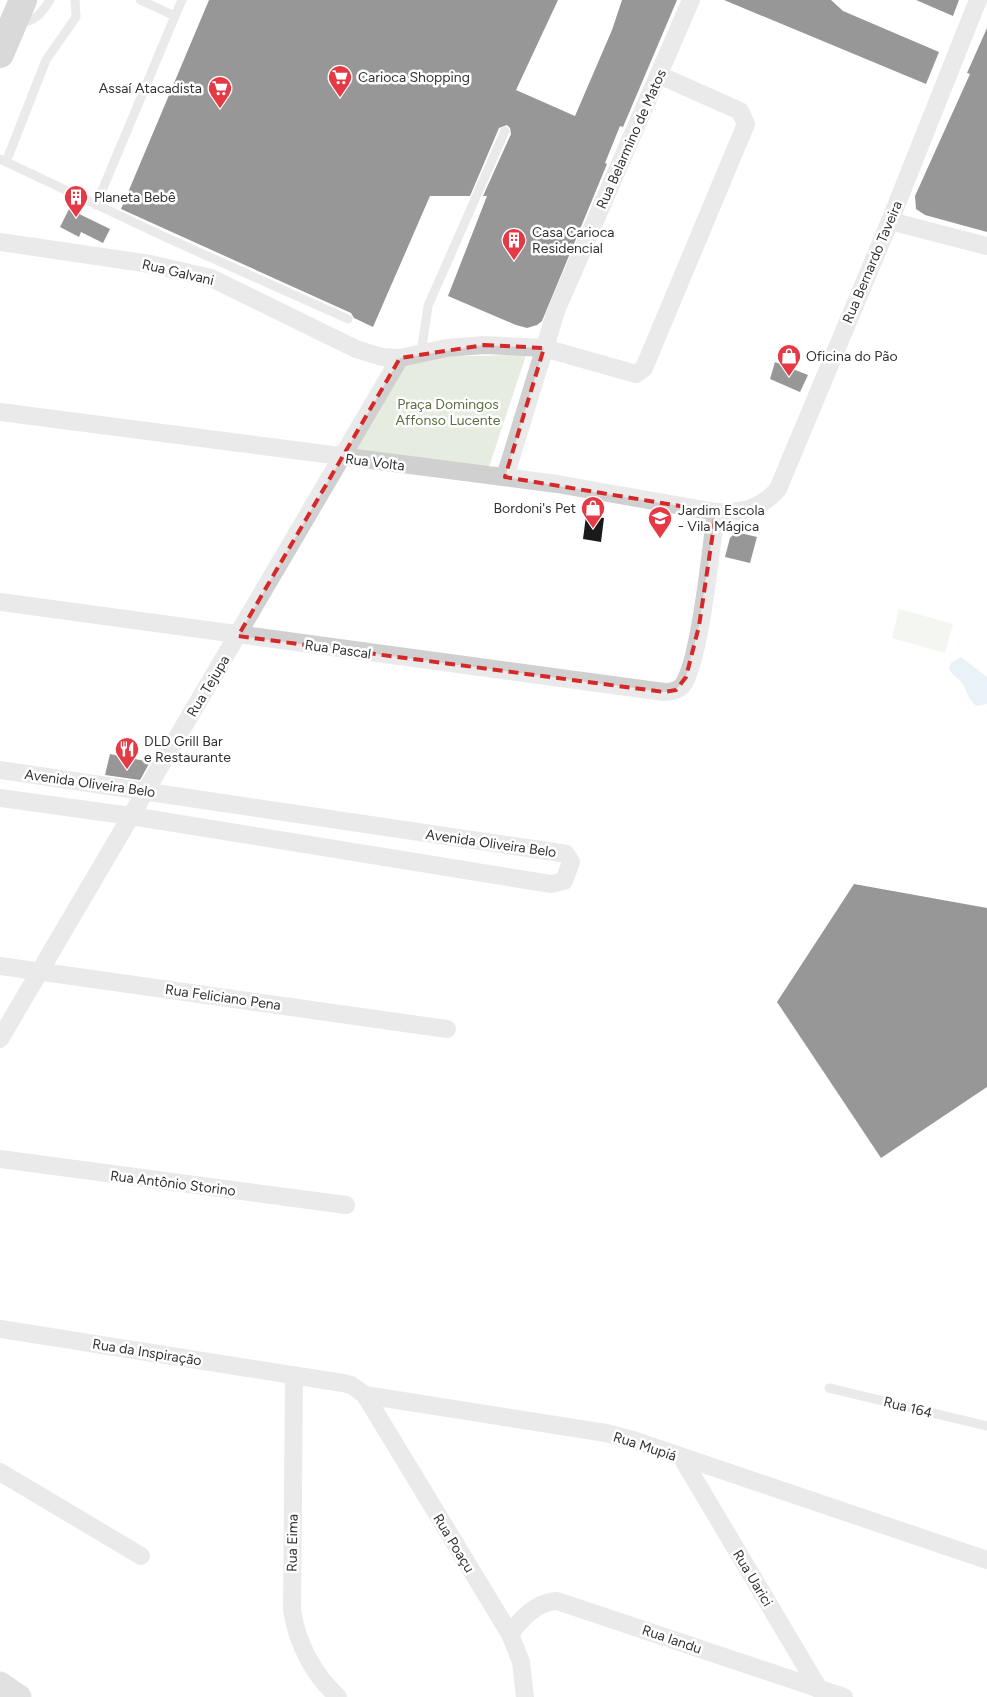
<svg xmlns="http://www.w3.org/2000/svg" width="987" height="1697" viewBox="0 0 987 1697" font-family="Figtree,sans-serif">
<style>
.green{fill:#e6ecdf}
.water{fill:#cfe2ee}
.building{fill:#1a1a1a}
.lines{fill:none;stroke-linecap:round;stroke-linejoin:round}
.lane{stroke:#d0d0d0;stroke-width:9}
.street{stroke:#d0d0d0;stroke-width:18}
.secondary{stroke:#bdbdbd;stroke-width:25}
.primary{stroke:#ababab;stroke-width:28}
.marked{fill:none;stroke:#d62828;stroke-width:4;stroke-dasharray:10 6;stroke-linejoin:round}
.labels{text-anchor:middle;stroke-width:5;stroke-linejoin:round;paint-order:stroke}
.poi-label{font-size:14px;fill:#333;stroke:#fff;text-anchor:start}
.street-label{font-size:14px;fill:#333;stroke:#fff}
.park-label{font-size:14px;fill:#56703f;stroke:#fff}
</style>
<rect width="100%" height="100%" fill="#fff"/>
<!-- green -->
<g class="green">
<polygon points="526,355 487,473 357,455 353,442 403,364 418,357"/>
<polygon points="899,609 953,624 945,653 892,638"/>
</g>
<!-- water -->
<path class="water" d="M961,657L987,677V704L976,706C969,699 968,696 965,688C962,679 952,677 949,668L951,663Z"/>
<!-- building -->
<g class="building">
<polygon points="209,0 558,0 516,90 575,116 612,30 622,0 677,0 623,127 620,126 605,163 607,164 542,321 537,325 527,328 516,325 448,296 487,196 483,196 511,134 510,128 507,125 499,128 470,196 430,196 373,327 354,318 351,313 121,209"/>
<polygon points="724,0 831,0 843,11 939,52 926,84"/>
<polygon points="916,0 959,0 953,16"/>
<polygon points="987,28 987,232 925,215 916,209 915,196 970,74 967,73"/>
<polygon points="69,209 110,229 103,243 81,232 79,237 60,227"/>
<polygon points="775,362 808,375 800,392 770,379"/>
<polygon points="586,516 604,518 601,542 583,539"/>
<polygon points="736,532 757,537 750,563 725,557 730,538"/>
<polygon points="110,754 150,762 140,780 105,775"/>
<polygon points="854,884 987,908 987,1087 881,1158 777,1002"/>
</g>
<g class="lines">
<!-- lane -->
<g class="lane">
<polyline points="175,16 182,0"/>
<path d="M18,23C35,22 41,14 50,0"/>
<polyline points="0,159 165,237 348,319"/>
<polyline points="6,162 46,60 76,17 75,0"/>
<polyline points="96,205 175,16 140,0"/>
<polyline points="421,353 428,306 505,131"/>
<polyline points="829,1388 987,1426"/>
</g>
<!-- street -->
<g class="street">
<polyline points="890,221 987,246"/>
<polyline points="0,242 150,264 211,278 356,349 382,357 400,358 446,348 484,345 544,348 636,374 644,368 746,124 740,111 659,75"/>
<path d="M0,412L557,484L716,512C741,513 761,509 778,489L890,221L978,0"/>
<polyline points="505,477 556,311 691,0"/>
<path d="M0,602L664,692C670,692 677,691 682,686C700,663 711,547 716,512"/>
<polyline points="0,770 554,852 566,854 571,862 564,881 551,884 131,816 0,798"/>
<polyline points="0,966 447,1029"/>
<polyline points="0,1039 400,358"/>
<polyline points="0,1159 346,1205"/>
<polyline points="0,1329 343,1383 351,1385 365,1395 606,1433 633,1440 987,1560"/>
<path d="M294,1375L292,1610C297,1643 313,1674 338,1697"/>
<polyline points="365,1395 510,1634 521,1662 525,1697"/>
<polyline points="682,1458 822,1694"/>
<polyline points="0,1472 141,1556"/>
<path d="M510,1634C522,1618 536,1602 557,1601L844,1697"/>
</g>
<!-- secondary -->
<polyline class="secondary" points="0,1684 19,1697"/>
<!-- primary -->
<polyline class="primary" points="0,54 23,0"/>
</g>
<!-- marked area -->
<path d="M0 0H987V1697H0ZM484,345L544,348L505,477L716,512L699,626L686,677L676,690L664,692L238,636L400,358Z" fill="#fff" fill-opacity=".55" fill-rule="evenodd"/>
<path class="marked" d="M484,345L544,348L505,477L716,512L699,626L686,677L676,690L664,692L238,636L400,358Z"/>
<!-- icons -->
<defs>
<g id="supermarket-pin" transform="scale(1.25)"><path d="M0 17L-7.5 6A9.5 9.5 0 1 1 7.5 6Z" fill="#e63946" stroke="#fff"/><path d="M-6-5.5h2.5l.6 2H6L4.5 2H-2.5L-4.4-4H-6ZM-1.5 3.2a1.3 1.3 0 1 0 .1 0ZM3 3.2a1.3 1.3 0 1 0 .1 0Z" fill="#fff"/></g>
<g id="building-pin" transform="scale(1.25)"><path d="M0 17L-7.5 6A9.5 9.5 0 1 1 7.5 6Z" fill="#e63946" stroke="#fff"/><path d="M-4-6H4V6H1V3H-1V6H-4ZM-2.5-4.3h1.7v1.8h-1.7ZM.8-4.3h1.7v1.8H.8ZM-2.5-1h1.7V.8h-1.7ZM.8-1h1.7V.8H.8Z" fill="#fff"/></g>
<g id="shop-pin" transform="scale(1.25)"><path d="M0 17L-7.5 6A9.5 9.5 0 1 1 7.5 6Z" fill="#e63946" stroke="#fff"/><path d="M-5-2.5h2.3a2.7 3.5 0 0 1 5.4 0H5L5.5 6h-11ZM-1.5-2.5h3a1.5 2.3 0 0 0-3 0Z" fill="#fff"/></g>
<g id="school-pin" transform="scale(1.25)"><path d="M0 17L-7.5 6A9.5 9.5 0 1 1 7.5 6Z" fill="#e63946" stroke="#fff"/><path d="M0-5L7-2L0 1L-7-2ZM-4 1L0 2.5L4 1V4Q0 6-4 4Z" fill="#fff"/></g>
<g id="restaurant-pin" transform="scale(1.25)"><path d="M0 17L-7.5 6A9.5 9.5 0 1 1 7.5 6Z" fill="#e63946" stroke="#fff"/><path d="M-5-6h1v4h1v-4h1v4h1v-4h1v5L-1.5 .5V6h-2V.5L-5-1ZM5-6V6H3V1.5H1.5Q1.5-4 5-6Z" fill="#fff"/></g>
</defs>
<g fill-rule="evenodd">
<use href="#supermarket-pin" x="340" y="77"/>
<use href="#supermarket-pin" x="220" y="88"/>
<use href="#building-pin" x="76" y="197"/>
<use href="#building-pin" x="514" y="240"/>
<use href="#shop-pin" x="789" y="356"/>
<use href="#shop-pin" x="593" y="508"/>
<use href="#school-pin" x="660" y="518"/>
<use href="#restaurant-pin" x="127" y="749"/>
</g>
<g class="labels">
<!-- poi labels -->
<g class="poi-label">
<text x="358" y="82">Carioca Shopping</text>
<text x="202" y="93" text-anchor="end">Assaí Atacadista</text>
<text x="94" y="202">Planeta Bebê</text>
<text x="532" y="237">Casa Carioca<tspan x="532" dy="16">Residencial</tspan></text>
<text x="806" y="361">Oficina do Pão</text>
<text x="576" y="513" text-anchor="end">Bordoni's Pet</text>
<text x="678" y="515">Jardim Escola<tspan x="678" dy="16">- Vila Mágica</tspan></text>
<text x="144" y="746">DLD Grill Bar<tspan x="144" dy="16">e Restaurante</tspan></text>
</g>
<!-- street labels -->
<g class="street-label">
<text transform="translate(631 139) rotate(-66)" y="5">Rua Belarmino de Matos</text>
<text transform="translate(872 262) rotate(-67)" y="5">Rua Bernardo Taveira</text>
<text transform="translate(178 272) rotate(13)" y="5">Rua Galvani</text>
<text transform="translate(375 462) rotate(7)" y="5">Rua Volta</text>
<text transform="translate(338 649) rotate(8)" y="5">Rua Pascal</text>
<text transform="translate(208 686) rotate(-59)" y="5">Rua Tejupa</text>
<text transform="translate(90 783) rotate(8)" y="5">Avenida Oliveira Belo</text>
<text transform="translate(491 843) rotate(8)" y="5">Avenida Oliveira Belo</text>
<text transform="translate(223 997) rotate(8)" y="5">Rua Feliciano Pena</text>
<text transform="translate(173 1183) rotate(7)" y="5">Rua Antônio Storino</text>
<text transform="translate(147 1352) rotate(9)" y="5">Rua da Inspiração</text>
<text transform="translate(908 1407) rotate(14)" y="5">Rua 164</text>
<text transform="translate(645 1446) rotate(18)" y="5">Rua Mupiá</text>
<text transform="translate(292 1543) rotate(-89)" y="5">Rua Eima</text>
<text transform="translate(454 1543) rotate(59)" y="5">Rua Poaçu</text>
<text transform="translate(753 1578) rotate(59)" y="5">Rua Uarici</text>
<text transform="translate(672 1639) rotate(19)" y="5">Rua Iandu</text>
</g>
<!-- park labels -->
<g class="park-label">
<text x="448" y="409">Praça Domingos<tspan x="448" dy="16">Affonso Lucente</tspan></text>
</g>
</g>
</svg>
